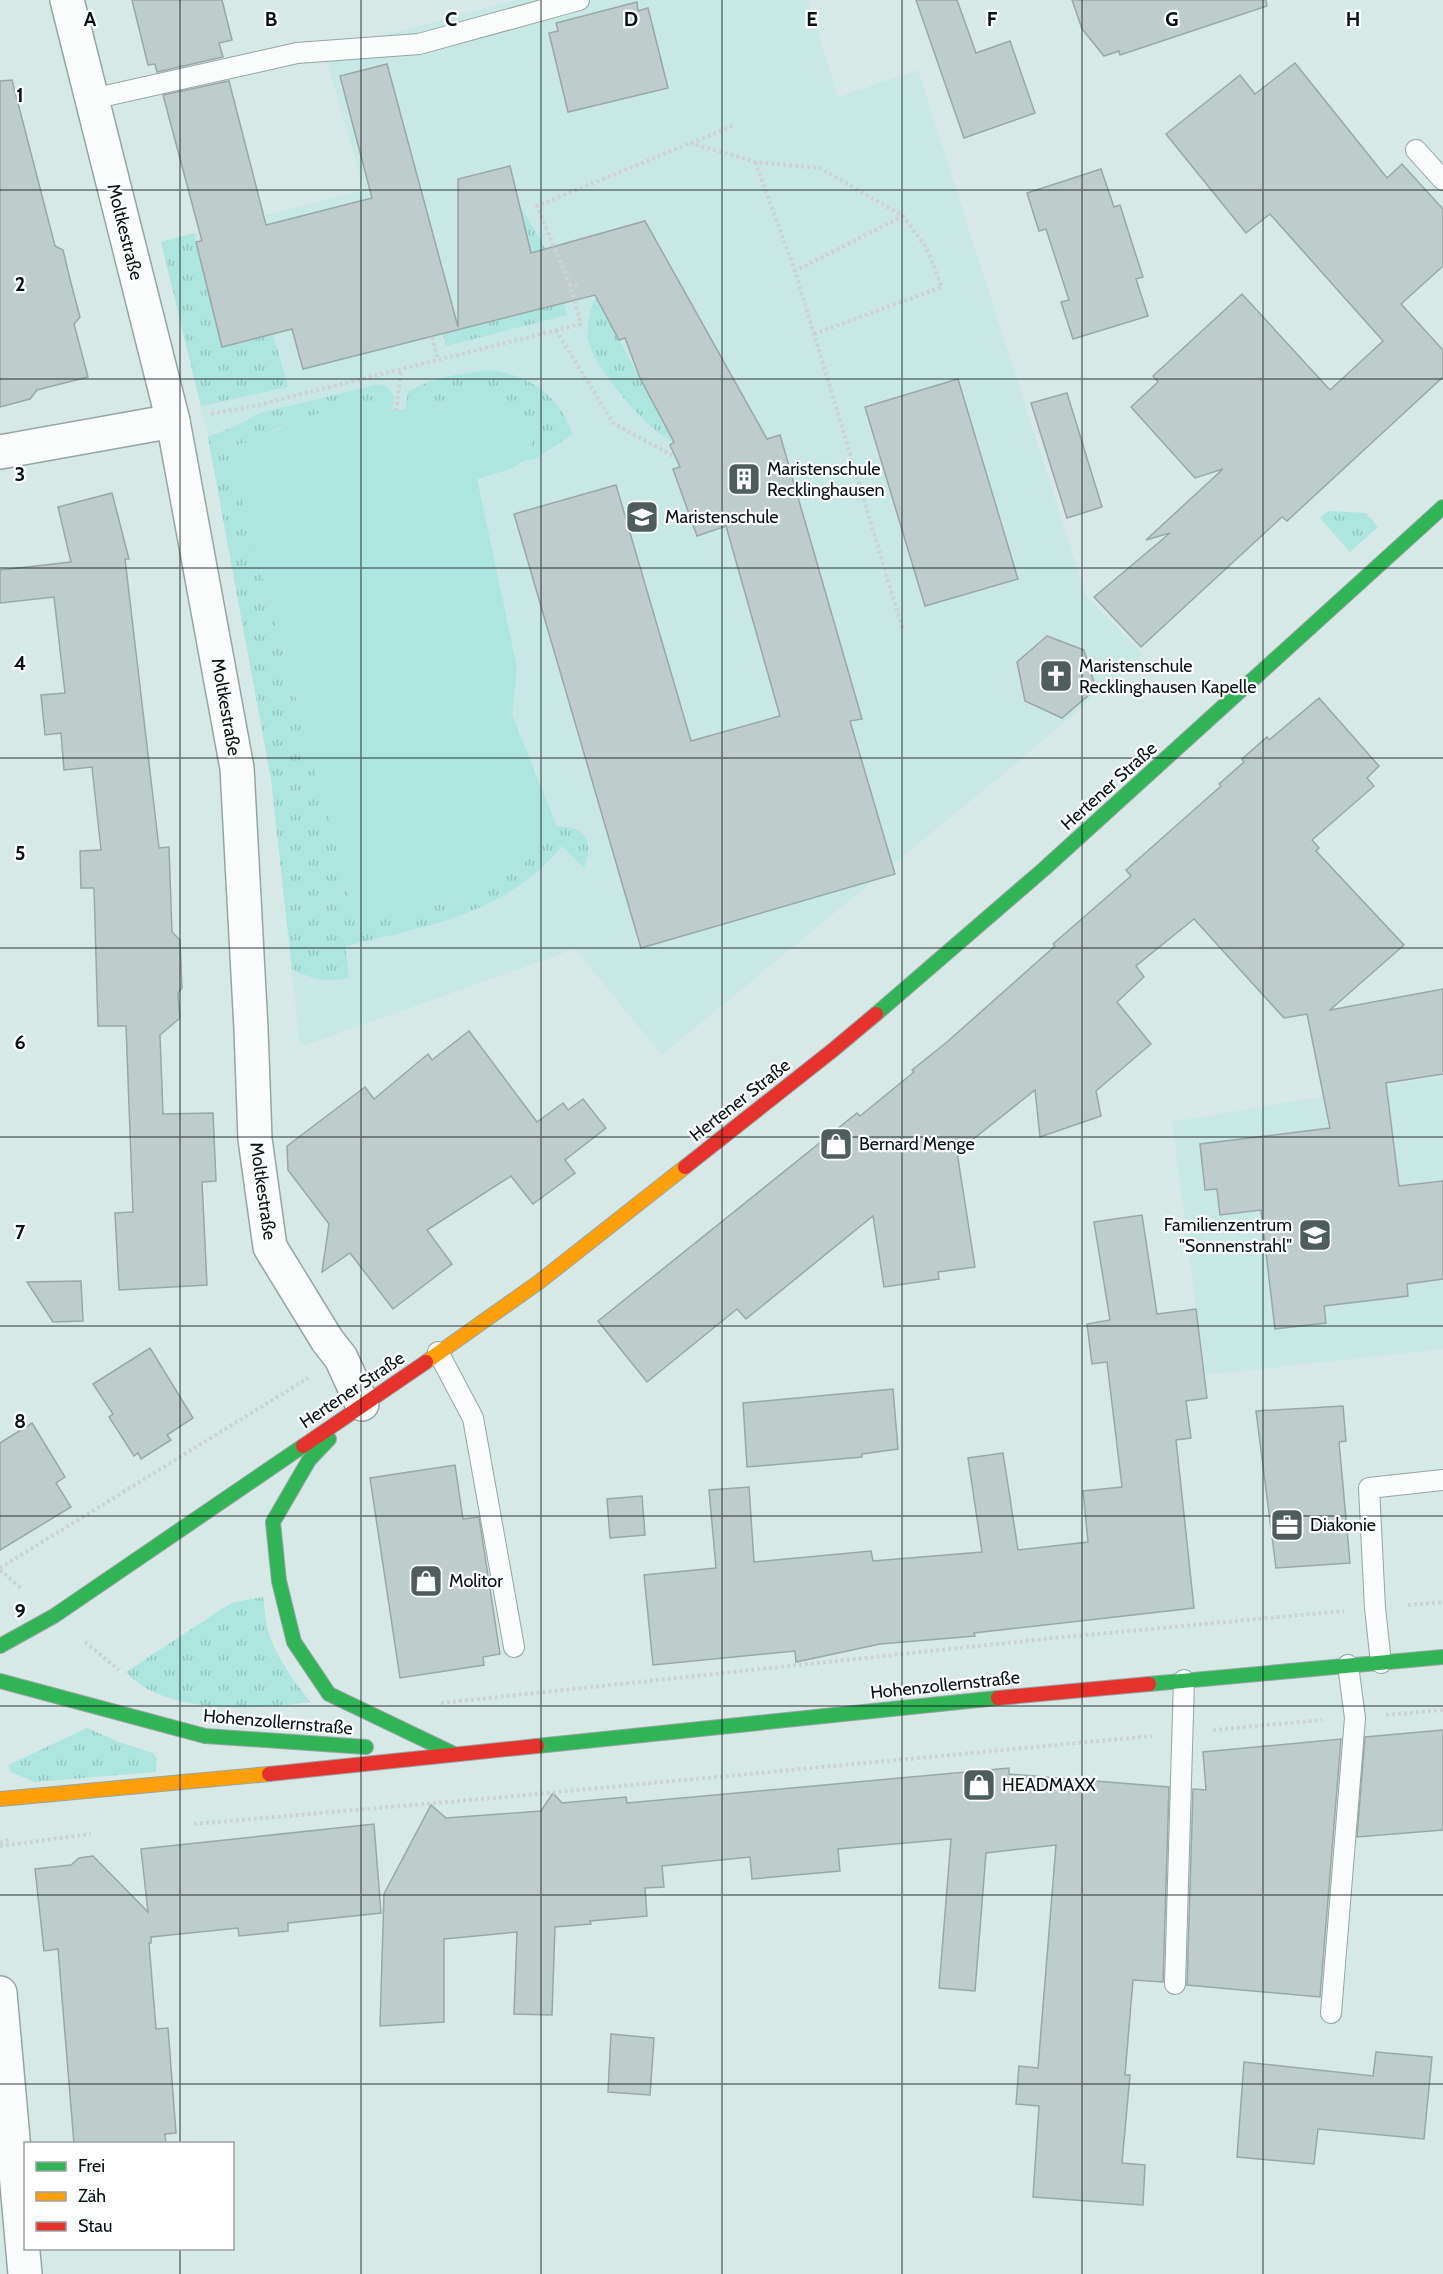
<svg xmlns="http://www.w3.org/2000/svg" width="1443" height="2274" viewBox="0 0 1443 2274" font-family="Cabin,sans-serif">
<style>
.built{fill:#c7e8e4}
.grass{fill:url(#grass-tufts)}
.pitch{fill:#ade5df}
.building{fill:#becdcc;stroke:#99a8a6;stroke-width:1.5}
.lines{fill:none;stroke-linecap:round;stroke-linejoin:round}
.lane-casing{stroke:#96a5a3;stroke-width:22}
.street-casing{stroke:#96a5a3;stroke-width:36}
.fast-casing{stroke:#96a5a3;stroke-width:16}
.slow-casing{stroke:#96a5a3;stroke-width:16}
.jam-casing{stroke:#96a5a3;stroke-width:16}
.path{stroke:#cdd3d2;stroke-width:4;stroke-dasharray:3 3;stroke-linecap:butt}
.lane{stroke:#f9fcfb;stroke-width:20}
.street{stroke:#f9fcfb;stroke-width:33}
.fast{stroke:#30b455;stroke-width:14}
.slow{stroke:#ff9f0a;stroke-width:14}
.jam{stroke:#e5322d;stroke-width:14}
.grid{fill:none;stroke:#071312;stroke-width:1.5;stroke-opacity:0.55}
.labels{text-anchor:middle;stroke-width:4.5;stroke-linejoin:round;paint-order:stroke}
.street-label{font-size:18px;fill:#071312;stroke:#fff}
.poi-label{font-size:18px;fill:#071312;stroke:#fff;text-anchor:start}
.grid-label{font-size:20px;text-anchor:middle;font-weight:bold;fill:#071312;stroke:#fff;stroke-width:4.5;stroke-linejoin:round;paint-order:stroke}
</style>
<defs>
<pattern id="grass-tufts" width="24" height="20" patternUnits="userSpaceOnUse" patternTransform="scale(1.5)"><rect width="24" height="20" fill="#ade5df"/><path d="M3 7l-1-3M5 7V3M7 7l1-3M15 17l-1-3M17 17v-4M19 17l1-3" fill="none" stroke="#93c4be"/></pattern>
</defs>
<rect width="100%" height="100%" fill="#d6e9e7"/>
<!-- built -->
<g class="built">
<polygon points="517,0 808,0 838,97 918,70 1086,596 1143,654 1026,755 662,1055 575,949 300,1047 271,779 208,437 161,242 364,190 324,51"/>
<polygon points="1443,1076 1443,1349 1205,1375 1172,1122"/>
</g>
<!-- grass -->
<g class="grass">
<polygon points="519,204 553,261 567,315 446,346 443,334 545,308"/>
<polygon points="194,233 222,347 273,334 288,387 201,406 161,242"/>
<path d="M596,297L674,442C650,433 598,372 590,346C585,332 589,310 596,297Z"/>
<path d="M491,370C518,374 544,385 560,409C565,416 569,426 573,434L535,459L522,461L529,456L530,440L479,394L431,409L405,411L408,392C432,377 464,373 491,370Z"/>
<path d="M380,384L388,388L394,397L392,410L364,408L330,410L275,429L254,442L228,448L357,923C392,915 431,909 465,897C496,886 541,855 557,827C587,825 594,843 584,868L562,846C505,915 426,926 345,946L349,978C325,982 314,980 292,969L271,779L208,437L236,426L260,413Z"/>
<polygon points="1328,511 1366,513 1378,527 1350,552 1320,518"/>
<path d="M263,1597C265,1609 265,1622 269,1634C278,1661 294,1680 310,1702C260,1709 188,1713 144,1687C137,1683 131,1677 126,1672L231,1603Z"/>
<polygon points="87,1728 119,1742 153,1753 157,1758 156,1772 34,1782 11,1772 8,1765"/>
</g>
<!-- pitch -->
<path class="pitch" d="M491,393C523,402 531,424 529,456L513,468L477,479L517,668L512,715L557,827C541,855 496,886 465,897C431,909 392,915 357,924L228,448C262,439 292,420 327,411C360,402 395,413 429,409C450,406 469,394 491,393Z"/>
<!-- building -->
<g class="building">
<polygon points="132,0 222,0 232,40 219,43 223,57 157,72 155,64 148,65"/>
<polygon points="916,0 957,0 976,53 1010,41 1035,113 964,138"/>
<polygon points="1072,0 1266,0 1267,6 1120,55 1119,51 1104,56 1082,29"/>
<polygon points="637,2 638,11 648,8 668,88 568,112 549,33 558,31 556,23"/>
<polygon points="1295,63 1387,178 1402,164 1443,209 1443,266 1401,304 1443,350 1443,377 1287,521 1282,517 1141,647 1094,597 1170,533 1146,540 1223,469 1195,478 1131,407 1158,382 1153,376 1242,294 1330,390 1383,341 1270,214 1246,233 1166,134 1240,75 1255,94"/>
<polygon points="387,64 458,327 458,179 510,166 531,253 645,221 767,439 780,435 862,719 850,721 895,874 641,948 514,514 616,485 691,741 780,716 726,526 697,536 673,469 680,467 670,445 674,442 640,378 625,338 619,340 595,295 303,369 292,329 222,347 196,242 202,241 163,95 229,81 266,225 372,198 340,76"/>
<polygon points="12,80 55,246 63,250 72,287 80,317 74,324 88,377 37,390 30,399 0,407 0,81"/>
<polygon points="1101,169 1114,207 1120,205 1131,240 1143,277 1136,279 1148,316 1073,339 1061,302 1069,300 1046,229 1039,231 1027,193"/>
<polygon points="958,379 1018,579 925,606 865,407"/>
<polygon points="1067,393 1102,507 1067,518 1031,403"/>
<polygon points="112,493 129,559 125,559 159,848 169,847 172,932 180,940 182,988 178,993 180,1018 160,1035 163,1114 213,1113 216,1181 202,1182 207,1285 119,1290 115,1213 133,1212 126,1026 98,1026 94,888 81,888 80,851 101,850 92,767 64,770 61,733 45,735 41,695 65,693 54,597 0,603 0,570 71,562 58,507"/>
<polygon points="1047,636 1084,650 1096,689 1062,718 1025,701 1017,662"/>
<polygon points="1319,698 1379,766 1367,778 1374,786 1312,840 1319,848 1316,851 1404,945 1330,1010 1443,989 1443,1074 1386,1083 1399,1186 1443,1181 1443,1279 1407,1284 1408,1296 1324,1306 1326,1323 1275,1329 1261,1210 1220,1215 1217,1189 1205,1190 1200,1144 1330,1128 1307,1014 1284,1018 1194,919 1136,966 1144,977 1117,1002 1151,1044 1096,1091 1101,1116 1040,1137 1035,1090 957,1152 975,1267 938,1272 939,1279 884,1287 873,1216 746,1319 737,1309 647,1382 598,1321 857,1113 860,1116 914,1072 912,1070 947,1042 1055,946 1053,944 1131,876 1126,870 1221,786 1219,784 1244,762 1242,759 1267,737 1269,740"/>
<polygon points="469,1031 537,1122 563,1103 568,1110 583,1099 606,1128 565,1160 575,1173 533,1204 511,1176 427,1230 452,1264 393,1309 350,1253 322,1272 329,1224 288,1170 287,1146 365,1087 374,1099 428,1054 432,1060"/>
<polygon points="1142,1215 1157,1314 1196,1309 1207,1398 1186,1401 1191,1438 1176,1440 1194,1608 974,1633 975,1636 880,1644 796,1662 795,1651 653,1665 644,1575 716,1568 709,1490 749,1487 754,1562 871,1551 873,1561 982,1552 968,1458 1003,1453 1018,1550 1088,1542 1083,1491 1122,1487 1107,1362 1092,1364 1087,1324 1110,1320 1094,1222"/>
<polygon points="81,1281 83,1321 53,1322 27,1282"/>
<polygon points="150,1348 193,1418 167,1435 171,1440 141,1459 138,1453 134,1456 109,1417 113,1414 93,1384"/>
<polygon points="893,1389 898,1449 862,1454 862,1457 747,1467 743,1403"/>
<polygon points="1343,1406 1346,1441 1339,1442 1350,1563 1276,1568 1256,1411"/>
<polygon points="32,1423 65,1477 56,1483 71,1507 0,1550 0,1443"/>
<polygon points="455,1465 463,1519 479,1517 500,1654 483,1657 484,1665 400,1678 370,1478"/>
<polygon points="642,1496 645,1535 610,1538 607,1499"/>
<polygon points="1443,1730 1443,1830 1357,1837 1365,1737"/>
<polygon points="1341,1739 1320,1997 1187,1985 1193,1789 1206,1790 1203,1752"/>
<polygon points="1009,1768 1009,1774 1169,1787 1163,1982 1133,1980 1125,2075 1130,2075 1122,2163 1145,2165 1143,2205 1033,2197 1039,2106 1016,2104 1019,2066 1038,2068 1056,1845 986,1853 975,1991 939,1988 951,1839 838,1849 840,1871 752,1879 750,1857 662,1866 664,1887 645,1888 647,1916 590,1921 591,1924 555,1927 552,2015 514,2014 517,1932 444,1939 444,2022 380,2026 384,1894 431,1805 446,1818 541,1811 553,1793 562,1803 626,1797 627,1803"/>
<polygon points="374,1824 381,1913 288,1923 288,1931 239,1936 238,1928 151,1937 151,1943 149,1943 156,2029 168,2028 176,2133 165,2134 166,2144 74,2144 58,1949 44,1951 35,1869 71,1865 79,1858 93,1856 148,1912 141,1849"/>
<polygon points="611,2034 654,2038 650,2095 608,2092"/>
<polygon points="1376,2052 1432,2057 1424,2139 1318,2129 1314,2164 1237,2157 1244,2062 1373,2076"/>
</g>
<g class="lines">
<!-- lane casing -->
<g class="lane-casing">
<g id="lane">
<polyline points="92,99 297,53 419,44 579,0"/>
<polyline points="1416,150 1443,180"/>
<polyline points="438,1352 473,1418 514,1647"/>
<polyline points="1381,1663 1375,1608 1369,1488 1443,1480"/>
<polyline points="1175,1984 1184,1680"/>
<polyline points="1331,2013 1355,1718 1348,1665"/>
</g>
</g>
<!-- street casing -->
<g class="street-casing">
<g id="street">
<polyline points="67,0 173,421 237,768 251,1029 255,1139 270,1247 327,1340 341,1358 362,1404"/>
<polyline points="0,452 173,421"/>
<polyline points="0,1993 25,2274"/>
</g>
</g>
<!-- fast casing -->
<g class="fast-casing">
<g id="fast">
<polyline points="876,1014 1044,869 1443,507"/>
<polyline points="329,1439 309,1460 273,1522 279,1581 294,1642 329,1694 452,1753"/>
<polyline points="0,1646 54,1616 303,1446"/>
<polyline points="0,1681 205,1736 366,1747"/>
<polyline points="1149,1684 1443,1657"/>
<polyline points="537,1746 998,1698"/>
</g>
</g>
<!-- slow casing -->
<g class="slow-casing">
<g id="slow">
<polyline points="426,1362 539,1282 685,1167"/>
<polyline points="0,1799 269,1774"/>
</g>
</g>
<!-- jam casing -->
<g class="jam-casing">
<g id="jam">
<polyline points="685,1167 833,1050 876,1014"/>
<polyline points="303,1446 426,1362"/>
<polyline points="998,1698 1149,1684"/>
<polyline points="269,1774 537,1746"/>
</g>
</g>
<!-- path -->
<g class="path">
<polyline points="690,143 755,162 820,168 903,216 795,271 903,630"/>
<polyline points="755,162 795,271"/>
<polyline points="570,285 537,206 735,125"/>
<polyline points="556,330 613,423 675,457"/>
<polyline points="814,334 942,287 926,247 903,216"/>
<polyline points="432,337 438,360"/>
<polyline points="396,411 401,370"/>
<polyline points="211,414 254,406 581,324 570,285 580,285"/>
<polyline points="0,1568 308,1378"/>
<polyline points="0,1570 22,1589"/>
<polyline points="1408,1605 1443,1602"/>
<polyline points="85,1642 119,1670"/>
<polyline points="441,1703 1053,1638 1344,1611"/>
<polyline points="1386,1715 1443,1710"/>
<polyline points="1213,1730 1322,1720"/>
<polyline points="194,1824 493,1798 1152,1736"/>
<polyline points="0,1843 10,1839"/>
<polyline points="0,1846 91,1834"/>
</g>
<!-- lane -->
<use href="#lane" class="lane"/>
<!-- street -->
<use href="#street" class="street"/>
<!-- fast -->
<use href="#fast" class="fast"/>
<!-- slow -->
<use href="#slow" class="slow"/>
<!-- jam -->
<use href="#jam" class="jam"/>
</g>
<!-- grid -->
<path class="grid" d="M180,0V2144M361,0V2274M541,0V2274M722,0V2274M902,0V2274M1082,0V2274M1263,0V2274M0,190H1443M0,379H1443M0,568H1443M0,758H1443M0,948H1443M0,1137H1443M0,1326H1443M0,1516H1443M0,1706H1443M0,1895H1443M0,2084H1443M180,2248V2274"/>
<!-- icons -->
<defs>
<g id="building-square" transform="scale(1.725)"><rect x="-9" y="-9" width="18" height="18" rx="4" fill="#4f5e5d" stroke="#fff"/><path d="M-4-6H4V6H1V3H-1V6H-4ZM-2.5-4.3h1.7v1.8h-1.7ZM.8-4.3h1.7v1.8H.8ZM-2.5-1h1.7V.8h-1.7ZM.8-1h1.7V.8H.8Z" fill="#fff"/></g>
<g id="school-square" transform="scale(1.725)"><rect x="-9" y="-9" width="18" height="18" rx="4" fill="#4f5e5d" stroke="#fff"/><path d="M0-5L7-2L0 1L-7-2ZM-4 1L0 2.5L4 1V4Q0 6-4 4Z" fill="#fff"/></g>
<g id="church-square" transform="scale(1.725)"><rect x="-9" y="-9" width="18" height="18" rx="4" fill="#4f5e5d" stroke="#fff"/><path d="M-1.2-6h2.4v3.5h3.3v2.4h-3.3V6h-2.4V-.1h-3.3v-2.4h3.3Z" fill="#fff"/></g>
<g id="shop-square" transform="scale(1.725)"><rect x="-9" y="-9" width="18" height="18" rx="4" fill="#4f5e5d" stroke="#fff"/><path d="M-5-2.5h2.3a2.7 3.5 0 0 1 5.4 0H5L5.5 6h-11ZM-1.5-2.5h3a1.5 2.3 0 0 0-3 0Z" fill="#fff"/></g>
<g id="office-square" transform="scale(1.725)"><rect x="-9" y="-9" width="18" height="18" rx="4" fill="#4f5e5d" stroke="#fff"/><path d="M-6-3h4V-5.5h4V-3h4V5H-6ZM-1-4.5V-3h2v-1.5ZM-6 0V1H6V0Z" fill="#fff"/></g>
</defs>
<g fill-rule="evenodd">
<use href="#building-square" x="744" y="479"/>
<use href="#school-square" x="642" y="517"/>
<use href="#church-square" x="1056" y="676"/>
<use href="#shop-square" x="836" y="1144"/>
<use href="#school-square" x="1315" y="1235"/>
<use href="#office-square" x="1287" y="1525"/>
<use href="#shop-square" x="426" y="1581"/>
<use href="#shop-square" x="979" y="1785"/>
</g>
<g class="labels">
<!-- street labels -->
<g class="street-label">
<text transform="translate(125 232) rotate(76)" y="6">Moltkestraße</text>
<text transform="translate(226 707) rotate(80)" y="6">Moltkestraße</text>
<text transform="translate(1109 786) rotate(-42)" y="6">Hertener Straße</text>
<text transform="translate(740 1100) rotate(-38)" y="6">Hertener Straße</text>
<text transform="translate(263 1191) rotate(82)" y="6">Moltkestraße</text>
<text transform="translate(352 1390) rotate(-34)" y="6">Hertener Straße</text>
<text transform="translate(945 1685) rotate(-6)" y="6">Hohenzollernstraße</text>
<text transform="translate(278 1722) rotate(5)" y="6">Hohenzollernstraße</text>
</g>
<!-- poi labels -->
<g class="poi-label">
<text x="767" y="475">Maristenschule<tspan x="767" dy="21">Recklinghausen</tspan></text>
<text x="665" y="523">Maristenschule</text>
<text x="1079" y="672">Maristenschule<tspan x="1079" dy="21">Recklinghausen Kapelle</tspan></text>
<text x="859" y="1150">Bernard Menge</text>
<text x="1292" y="1231" text-anchor="end">Familienzentrum<tspan x="1292" dy="21">"Sonnenstrahl"</tspan></text>
<text x="1310" y="1531">Diakonie</text>
<text x="449" y="1587">Molitor</text>
<text x="1002" y="1791">HEADMAXX</text>
</g>
</g>
<g class="grid-label">
<text x="90" y="26">A</text>
<text x="271" y="26">B</text>
<text x="451" y="26">C</text>
<text x="631" y="26">D</text>
<text x="812" y="26">E</text>
<text x="992" y="26">F</text>
<text x="1172" y="26">G</text>
<text x="1353" y="26">H</text>
<text x="20" y="102">1</text>
<text x="20" y="291">2</text>
<text x="20" y="481">3</text>
<text x="20" y="670">4</text>
<text x="20" y="860">5</text>
<text x="20" y="1049">6</text>
<text x="20" y="1239">7</text>
<text x="20" y="1428">8</text>
<text x="20" y="1618">9</text>
</g>
<!-- legend -->
<rect x="24" y="2142" width="210" height="108" fill="#ffffff" stroke="#9ca1a0" stroke-width="1.5"/>
<rect x="36" y="2162" width="30" height="9" fill="#30b455" stroke="#9ca1a0" stroke-width="1.5"/>
<text x="78" y="2172" font-size="18" fill="#071312">Frei</text>
<rect x="36" y="2192" width="30" height="9" fill="#ff9f0a" stroke="#9ca1a0" stroke-width="1.5"/>
<text x="78" y="2202" font-size="18" fill="#071312">Zäh</text>
<rect x="36" y="2222" width="30" height="9" fill="#e5322d" stroke="#9ca1a0" stroke-width="1.5"/>
<text x="78" y="2232" font-size="18" fill="#071312">Stau</text>
</svg>
